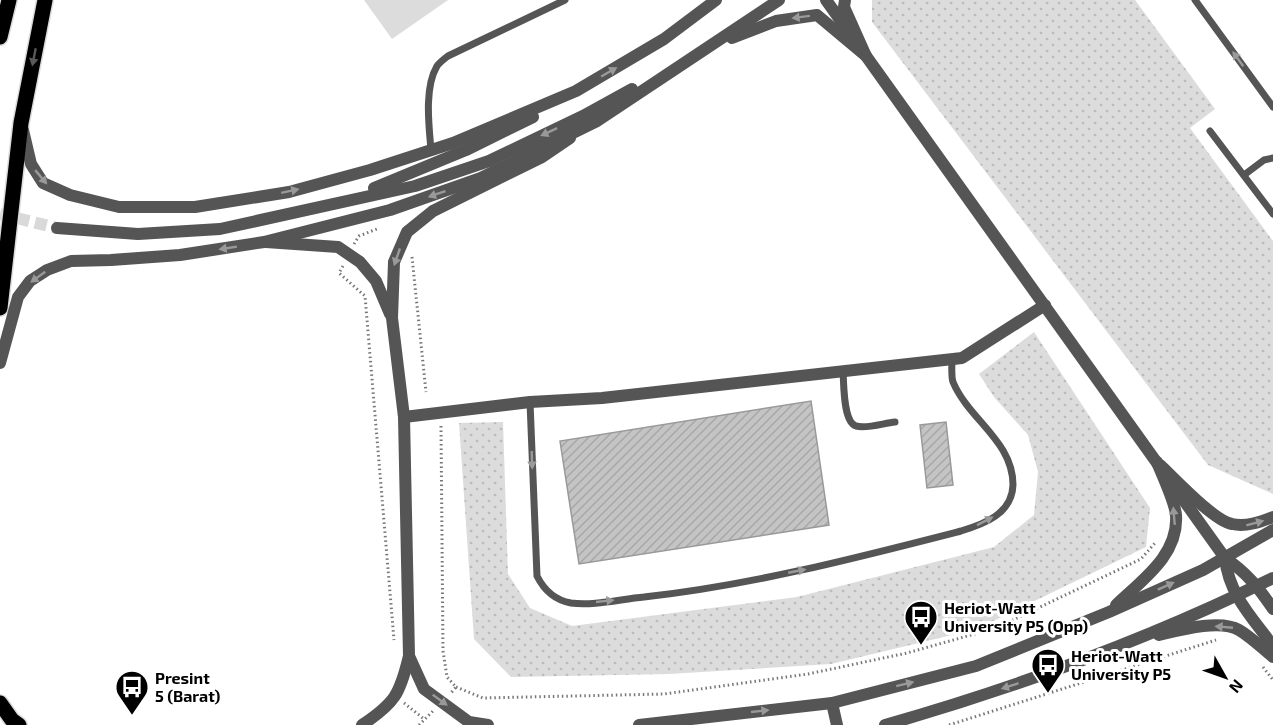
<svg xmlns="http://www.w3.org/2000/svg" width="1273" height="725" viewBox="0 0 1273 725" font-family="'Exo 2',sans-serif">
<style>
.grass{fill:url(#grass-dots)}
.green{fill:#dcdcdc}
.building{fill:url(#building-hatch);stroke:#999;stroke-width:1.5}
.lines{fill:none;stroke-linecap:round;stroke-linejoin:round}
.tertiary-tunnel{stroke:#d9d9d9;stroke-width:12;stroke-dasharray:12 6;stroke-linecap:butt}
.primary-casing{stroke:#dbdbdb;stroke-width:18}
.path{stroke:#777;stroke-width:3;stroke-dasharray:1.5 3;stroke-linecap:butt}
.service{stroke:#555;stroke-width:7}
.minor{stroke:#555;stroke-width:12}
.tertiary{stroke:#555;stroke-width:12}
.primary{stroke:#000;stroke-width:15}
.oneway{fill:#999}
.oneway2{fill:#595959}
.labels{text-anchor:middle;stroke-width:6;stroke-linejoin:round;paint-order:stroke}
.poi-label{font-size:16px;font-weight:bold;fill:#000;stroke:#fff;text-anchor:start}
</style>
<defs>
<pattern id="grass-dots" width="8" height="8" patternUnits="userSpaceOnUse" patternTransform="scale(1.5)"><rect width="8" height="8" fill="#dcdcdc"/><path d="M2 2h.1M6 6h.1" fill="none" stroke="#bbb" stroke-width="1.8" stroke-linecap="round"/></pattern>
<pattern id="building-hatch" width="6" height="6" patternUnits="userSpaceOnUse" patternTransform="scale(1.5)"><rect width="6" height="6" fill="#c4c4c4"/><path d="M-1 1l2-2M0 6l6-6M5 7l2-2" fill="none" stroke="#a7a7a7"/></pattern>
</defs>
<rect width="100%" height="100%" fill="#fff"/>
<!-- grass -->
<g class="grass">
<polygon points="872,0 1135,0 1215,109 1190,128 1273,241 1273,494 1208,465 872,22"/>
<polygon points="1034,332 1150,508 1146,547 977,629 831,664 669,674 511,677 474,639 459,423 503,422 508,574 530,608 572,626 797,597 994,547 1034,515 1038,472 1028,435 994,397 979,374"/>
</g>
<!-- green -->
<polygon class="green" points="364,0 448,0 392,39"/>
<!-- building -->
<g class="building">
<polygon points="811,401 829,525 579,564 560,441"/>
<polygon points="946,422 953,485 927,488 920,425"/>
</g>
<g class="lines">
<!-- tertiary-tunnel -->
<polyline class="tertiary-tunnel" points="0,214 57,228"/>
<!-- primary casing -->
<g class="primary-casing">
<g id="primary">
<polyline points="0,37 9,0"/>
<polyline points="0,308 21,123 45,0"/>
<polyline points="0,703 12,720 19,725"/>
</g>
</g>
<!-- path -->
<g class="path">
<polyline points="354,244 359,236 377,229"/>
<polyline points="412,257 426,392"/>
<polyline points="343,266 339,273 365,296 394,640"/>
<polyline points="441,426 443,651 447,677 456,687 451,693"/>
<polyline points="1263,667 1273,680"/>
<polyline points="456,687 483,698 664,694 808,674 907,653 996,628 1141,559 1155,543"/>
<polyline points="404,703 424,719"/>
<polyline points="419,725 434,710"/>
<polyline points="949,725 1216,640"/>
</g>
<!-- service -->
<g class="service">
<polyline points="1195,0 1273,107"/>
<polyline points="1210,131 1273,214"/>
<path d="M431,150C429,126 424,88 437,66C440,62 444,59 448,56L565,0"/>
<polyline points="1244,175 1264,160 1273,158"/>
<path d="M843,372C844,384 843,422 856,426C867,429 884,423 895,422"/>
<path d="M530,402L537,576C544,590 554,600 571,603C594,606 621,599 644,597C752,585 856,558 961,531C984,524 1012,514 1013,485C1013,441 969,420 953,382C951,376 952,366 952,359"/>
</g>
<!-- minor -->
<g class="minor">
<path d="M826,0L1225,558C1246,572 1259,588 1273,609"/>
<polyline points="266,242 338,247 360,262 376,281 390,314"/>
<polyline points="404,417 530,402 602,398 962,358 1045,305"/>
<path d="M1225,558C1229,595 1252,617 1273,646"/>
<polyline points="409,656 424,689 469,722 488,725"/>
<polyline points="832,703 837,725"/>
<path d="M362,725C395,703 400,694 409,656L404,417L392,318L394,262L407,232L433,211L542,157L570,138"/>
</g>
<!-- tertiary -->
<g class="tertiary">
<polyline points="845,0 844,7 865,54"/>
<polyline points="732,38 776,21 817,15 866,56"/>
<polyline points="23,130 31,164 43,183 70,195 119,207 195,207 289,192 370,170 453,143 576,91 664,39 716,0"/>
<polyline points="374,188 466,150 533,117"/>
<polyline points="57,228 138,234 220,229 415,186 489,161 583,116 632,89"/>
<polyline points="0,363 18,297 30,281 47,270 71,261 111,260 180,255 264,242 390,210 481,178 597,121 779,0"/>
<path d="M1160,465C1175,479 1214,521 1232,524C1246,527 1260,522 1273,517"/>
<path d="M1116,605C1142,580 1179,555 1176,515C1175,502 1162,475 1157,462"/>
<path d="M1159,635C1180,630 1220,619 1239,630C1251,637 1262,648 1273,657"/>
<polyline points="639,725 832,703 976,666 1109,612 1203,570 1273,530"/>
<path d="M885,725C1018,687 1149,639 1273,578"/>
</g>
<!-- primary -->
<use href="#primary" class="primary"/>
</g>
<!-- one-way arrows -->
<defs><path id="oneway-solid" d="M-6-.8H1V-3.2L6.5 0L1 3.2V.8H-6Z" transform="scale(1.5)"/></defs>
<g class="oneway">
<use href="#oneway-solid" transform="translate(801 17) rotate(173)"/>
<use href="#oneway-solid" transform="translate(1238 59) rotate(-126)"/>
<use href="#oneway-solid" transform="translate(609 72) rotate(-30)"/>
<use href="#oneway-solid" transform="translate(549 132) rotate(155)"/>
<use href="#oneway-solid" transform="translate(41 177) rotate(50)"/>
<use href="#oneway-solid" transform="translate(290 191) rotate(-12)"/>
<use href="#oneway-solid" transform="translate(437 194) rotate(161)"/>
<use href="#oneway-solid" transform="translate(228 248) rotate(171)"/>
<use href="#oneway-solid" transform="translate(397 257) rotate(109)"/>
<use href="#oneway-solid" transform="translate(38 277) rotate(144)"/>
<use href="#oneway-solid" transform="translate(532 460) rotate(88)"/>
<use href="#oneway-solid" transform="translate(1174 516) rotate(-95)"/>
<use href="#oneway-solid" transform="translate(985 521) rotate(-27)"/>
<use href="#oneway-solid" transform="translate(1255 523) rotate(-15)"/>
<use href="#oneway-solid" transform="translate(797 571) rotate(-11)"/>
<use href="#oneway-solid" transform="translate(1166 586) rotate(-24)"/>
<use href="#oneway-solid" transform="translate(605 601) rotate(-6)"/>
<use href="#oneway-solid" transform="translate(1224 627) rotate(-175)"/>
<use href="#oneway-solid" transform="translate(905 684) rotate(-14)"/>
<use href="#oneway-solid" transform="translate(1010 686) rotate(162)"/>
<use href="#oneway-solid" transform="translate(440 700) rotate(36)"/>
<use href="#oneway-solid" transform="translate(760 711) rotate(-6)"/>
</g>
<use class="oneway2" href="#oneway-solid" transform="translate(34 57) rotate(101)"/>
<!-- icons -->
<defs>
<g id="bus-pin" transform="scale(1.725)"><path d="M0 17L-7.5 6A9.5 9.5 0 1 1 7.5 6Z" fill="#000" stroke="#fff"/><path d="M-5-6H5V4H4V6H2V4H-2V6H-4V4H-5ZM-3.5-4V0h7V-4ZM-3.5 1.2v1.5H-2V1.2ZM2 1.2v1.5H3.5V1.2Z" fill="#fff"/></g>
</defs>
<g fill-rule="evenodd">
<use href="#bus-pin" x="921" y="617"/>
<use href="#bus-pin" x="1048" y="665"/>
<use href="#bus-pin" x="132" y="687"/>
</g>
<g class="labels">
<!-- poi labels -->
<g class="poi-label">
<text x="944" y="614">Heriot-Watt<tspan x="944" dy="18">University P5 (Opp)</tspan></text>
<text x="1071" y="662">Heriot-Watt<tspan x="1071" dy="18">University P5</tspan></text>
<text x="155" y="684">Presint<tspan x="155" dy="18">5 (Barat)</tspan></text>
</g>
</g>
<!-- north arrow -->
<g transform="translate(1225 677) rotate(130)" stroke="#ffffff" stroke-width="4.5" paint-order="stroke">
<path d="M0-4.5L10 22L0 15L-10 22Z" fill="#000000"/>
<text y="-9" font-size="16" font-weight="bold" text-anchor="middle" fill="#000000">N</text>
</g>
</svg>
